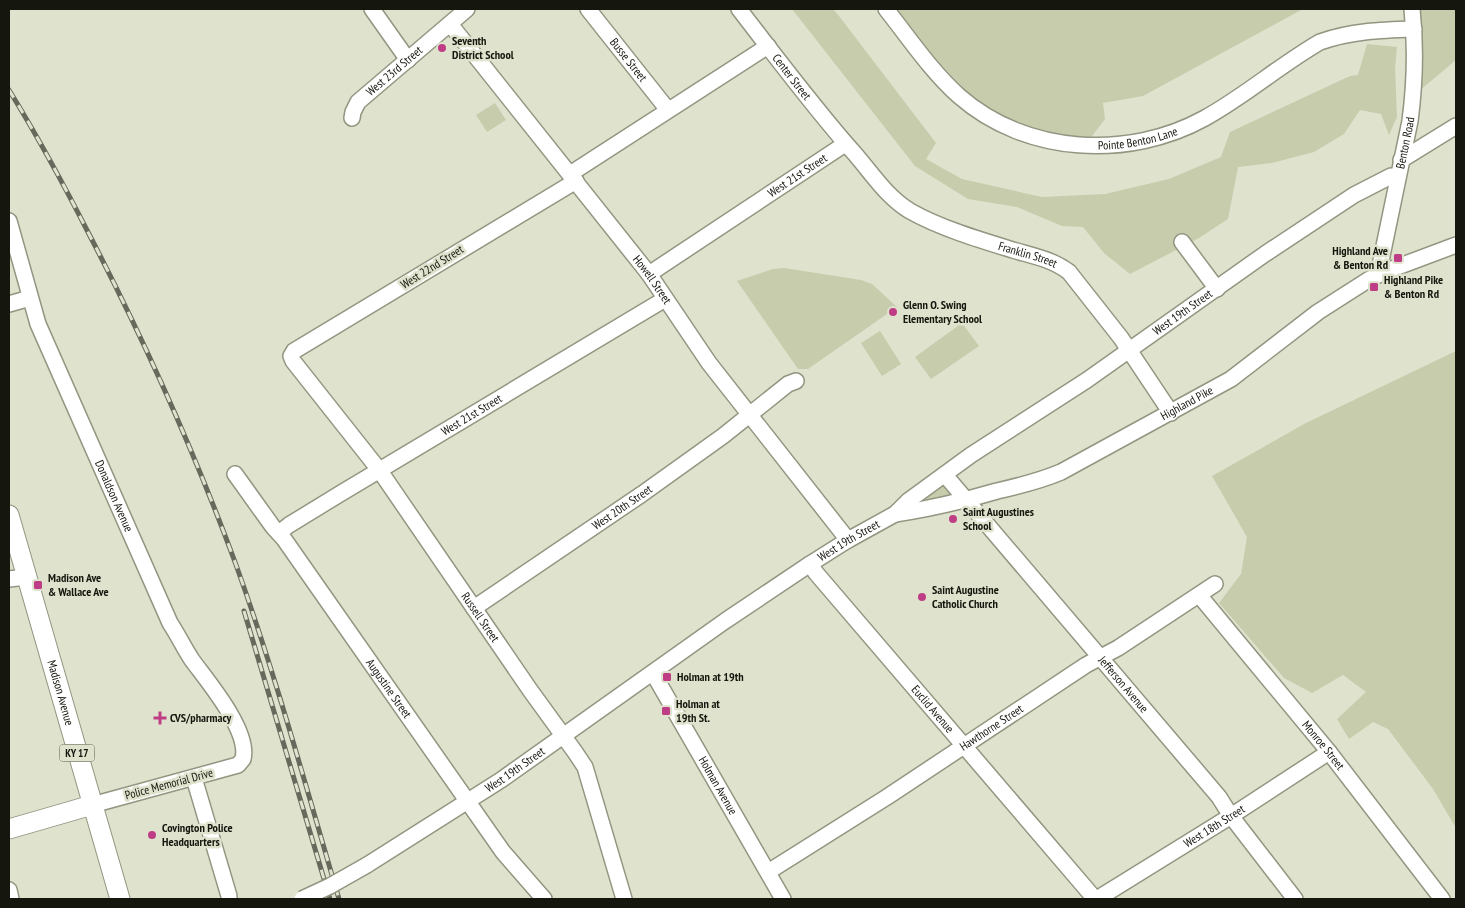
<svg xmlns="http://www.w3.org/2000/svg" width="1465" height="908" viewBox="0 0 1465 908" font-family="'PT Sans Narrow',sans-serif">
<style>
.green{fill:#c6ccac}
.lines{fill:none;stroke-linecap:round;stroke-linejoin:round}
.minor-casing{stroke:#929680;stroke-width:18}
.major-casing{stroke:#929680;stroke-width:21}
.minor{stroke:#fff;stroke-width:15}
.major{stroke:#fff;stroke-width:19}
.rail-casing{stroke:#67695c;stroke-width:5}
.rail{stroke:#dfe3cd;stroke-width:3;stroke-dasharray:9;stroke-linecap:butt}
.minor-bridge-casing{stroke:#929680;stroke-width:18;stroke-linecap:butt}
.minor-bridge{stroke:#fff;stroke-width:15}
.poi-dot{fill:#bf3d85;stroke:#dfe3cd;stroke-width:2}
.labels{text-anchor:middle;stroke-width:5;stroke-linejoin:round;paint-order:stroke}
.shield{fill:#dfe3cd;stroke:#525447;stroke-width:1}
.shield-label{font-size:11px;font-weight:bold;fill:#15160e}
.poi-label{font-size:12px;font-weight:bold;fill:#15160e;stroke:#dfe3cd;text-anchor:start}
.street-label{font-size:12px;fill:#15160e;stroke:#dfe3cd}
</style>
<rect width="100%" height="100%" fill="#dfe3cd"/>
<!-- green -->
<g class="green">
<polygon points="792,9 833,9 839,16 936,143 926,159 962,179 1042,197 1105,194 1169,179 1221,157 1230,132 1350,76 1358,75 1367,44 1397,47 1395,68 1397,117 1389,135 1381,114 1360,110 1344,134 1314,152 1272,163 1238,167 1228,219 1199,238 1130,274 1104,253 1083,227 1062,226 1017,207 968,199 915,166"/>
<polygon points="886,9 1303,9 1143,96 1103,103 1105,119 1092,136 1081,145 1055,142 959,96"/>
<polygon points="1412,9 1456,9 1456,60 1413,96"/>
<polygon points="495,103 506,120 487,132 476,115"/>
<polygon points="784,268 861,280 872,284 897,307 808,369 798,369 737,281 773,269"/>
<polygon points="962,323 979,346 931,379 915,357"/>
<polygon points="880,331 901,364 882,376 861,343"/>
<polygon points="1456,351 1456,828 1433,789 1388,729 1373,722 1349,739 1337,719 1366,692 1343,675 1312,693 1284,678 1219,603 1241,574 1247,537 1212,476 1306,423"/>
<polygon points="943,486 949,492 949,496 927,501 926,495"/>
</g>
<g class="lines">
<!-- minor casing -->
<g class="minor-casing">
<g id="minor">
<polyline points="372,9 408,60"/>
<path id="s1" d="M588,9L668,110"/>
<path id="s2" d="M739,9C777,58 814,108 855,154C873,175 887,197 910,211C940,228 980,240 1013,250C1033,256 1052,259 1069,272L1121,338L1171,413"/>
<path id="s3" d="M886,9C909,38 931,71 959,96C1026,155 1129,160 1205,118C1245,96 1280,65 1320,42C1351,31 1381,30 1414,29"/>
<path id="s4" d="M450,24L649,274L709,363L848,540"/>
<path id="s5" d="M352,118L353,112L358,102L467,9"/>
<polyline points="1401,160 1456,126"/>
<polyline points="570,174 768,46"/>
<path id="s6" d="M576,181L294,351L291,356L293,361L380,471L530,690L575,752L585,767L624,899"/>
<path id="s7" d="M9,221L38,324L170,623C178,635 184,648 192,660C208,682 250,731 243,759L238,765L92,805"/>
<polyline points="1182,242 1217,289"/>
<path id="s8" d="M649,274L845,144"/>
<path id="s9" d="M1378,275L1410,121C1415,83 1416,47 1412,9"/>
<polyline points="9,304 30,298"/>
<path id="s10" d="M235,474L273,527L284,539L503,852L544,899"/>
<path id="s11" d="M945,475L1219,797L1231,816L1295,899"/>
<path id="s12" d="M895,514C929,509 963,501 997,491C1019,486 1040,481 1061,472L1231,379L1318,312L1368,280L1384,272L1456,245"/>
<path id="s13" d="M279,533L289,525L343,492L665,299"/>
<path id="s14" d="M810,564L816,573L1095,899"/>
<polyline points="9,579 26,577"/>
<path id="s15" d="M1199,595L1329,752L1442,899"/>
<path id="s16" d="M474,608L642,494L723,436L788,384L796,381"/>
<path id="s17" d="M653,673L783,899"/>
<polyline points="194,778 229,896"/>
<path id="s18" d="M367,865L501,780L725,621L810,564L848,540L895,514L908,501L971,455L1087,380L1265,254L1354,195L1391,176"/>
<path id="s19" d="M768,872L887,797L1086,665L1118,648L1215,584"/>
<polyline points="9,890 11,899"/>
<path id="s20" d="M1097,899L1231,816L1329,752"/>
</g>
</g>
<!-- major casing -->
<g class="major-casing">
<g id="major">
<path id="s21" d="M9,515L120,899"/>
<polyline points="9,829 92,805"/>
</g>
</g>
<!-- minor -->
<use href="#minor" class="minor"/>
<!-- major -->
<use href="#major" class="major"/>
<!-- rail casing -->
<g class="rail-casing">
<g id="rail">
<path d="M9,90C38,137 65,187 90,236C145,342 194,451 235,562C275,673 306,787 339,899"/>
<polyline points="244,611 330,899"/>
</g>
</g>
<!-- rail -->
<use href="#rail" class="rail"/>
<!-- minor-bridge casing -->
<g class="minor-bridge-casing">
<polyline id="minor-bridge" points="302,899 330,886 367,865"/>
</g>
<!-- minor-bridge -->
<use href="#minor-bridge" class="minor-bridge"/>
</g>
<!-- markers -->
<g class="poi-dot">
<circle cx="442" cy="48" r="5"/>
<rect x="1393" y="253" width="10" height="10" rx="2.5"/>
<rect x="1369" y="282" width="10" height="10" rx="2.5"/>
<circle cx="893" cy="312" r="5"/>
<circle cx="953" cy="519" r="5"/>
<rect x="33" y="580" width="10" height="10" rx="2.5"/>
<circle cx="922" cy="597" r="5"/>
<rect x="662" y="672" width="10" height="10" rx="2.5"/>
<rect x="661" y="706" width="10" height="10" rx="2.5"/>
<path d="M157.5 710.5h5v5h5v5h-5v5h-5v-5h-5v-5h5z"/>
<circle cx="152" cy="835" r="5"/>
</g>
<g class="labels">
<!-- shield labels -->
<rect class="shield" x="59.5" y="744.5" width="35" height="17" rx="4"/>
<g class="shield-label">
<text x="77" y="757">KY 17</text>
</g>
<!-- poi labels -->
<g class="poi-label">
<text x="452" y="45">Seventh<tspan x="452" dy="14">District School</tspan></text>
<text x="1388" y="255" text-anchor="end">Highland Ave<tspan x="1388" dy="14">&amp; Benton Rd</tspan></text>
<text x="1384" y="284">Highland Pike<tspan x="1384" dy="14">&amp; Benton Rd</tspan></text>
<text x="903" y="309">Glenn O. Swing<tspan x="903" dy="14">Elementary School</tspan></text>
<text x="963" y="516">Saint Augustines<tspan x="963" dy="14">School</tspan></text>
<text x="48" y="582">Madison Ave<tspan x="48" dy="14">&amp; Wallace Ave</tspan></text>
<text x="932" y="594">Saint Augustine<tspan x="932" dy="14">Catholic Church</tspan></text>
<text x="677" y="681">Holman at 19th</text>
<text x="676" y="708">Holman at<tspan x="676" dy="14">19th St.</tspan></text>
<text x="170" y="722">CVS/pharmacy</text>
<text x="162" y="832">Covington Police<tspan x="162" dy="14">Headquarters</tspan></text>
</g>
<!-- street labels -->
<g class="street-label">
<text dy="4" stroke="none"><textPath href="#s1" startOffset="65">Busse Street</textPath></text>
<text dy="4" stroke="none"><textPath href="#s5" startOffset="65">West 23rd Street</textPath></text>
<text dy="4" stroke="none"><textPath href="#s2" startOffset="86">Center Street</textPath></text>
<text dy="4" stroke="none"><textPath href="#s3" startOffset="305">Pointe Benton Lane</textPath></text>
<text dy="4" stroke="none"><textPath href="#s9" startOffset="135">Benton Road</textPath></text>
<text dy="4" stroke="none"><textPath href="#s8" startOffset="178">West 21st Street</textPath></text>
<text dy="4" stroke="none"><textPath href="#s2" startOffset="391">Franklin Street</textPath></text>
<text transform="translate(432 267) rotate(-32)" y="4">West 22nd Street</text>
<text dy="4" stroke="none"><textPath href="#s4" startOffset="326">Howell Street</textPath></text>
<text dy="4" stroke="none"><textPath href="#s18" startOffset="986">West 19th Street</textPath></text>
<text dy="4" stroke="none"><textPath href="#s12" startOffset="315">Highland Pike</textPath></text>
<text dy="4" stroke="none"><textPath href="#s13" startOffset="226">West 21st Street</textPath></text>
<text dy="4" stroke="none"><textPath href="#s7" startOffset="295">Donaldson Avenue</textPath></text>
<text dy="4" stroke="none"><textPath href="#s16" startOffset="179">West 20th Street</textPath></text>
<text dy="4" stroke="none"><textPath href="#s18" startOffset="581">West 19th Street</textPath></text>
<text dy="4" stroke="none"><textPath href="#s6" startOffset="658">Russell Street</textPath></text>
<text dy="4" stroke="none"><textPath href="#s11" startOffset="275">Jefferson Avenue</textPath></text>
<text dy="4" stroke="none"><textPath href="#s10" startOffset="264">Augustine Street</textPath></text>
<text dy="4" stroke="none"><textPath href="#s21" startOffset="185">Madison Avenue</textPath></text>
<text dy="4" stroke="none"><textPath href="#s14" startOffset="190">Euclid Avenue</textPath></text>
<text dy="4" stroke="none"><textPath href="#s19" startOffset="266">Hawthorne Street</textPath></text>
<text dy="4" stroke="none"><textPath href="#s15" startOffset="195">Monroe Street</textPath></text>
<text dy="4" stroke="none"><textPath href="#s18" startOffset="176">West 19th Street</textPath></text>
<text transform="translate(169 784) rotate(-15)" y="4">Police Memorial Drive</text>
<text dy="4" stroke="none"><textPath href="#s17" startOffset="130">Holman Avenue</textPath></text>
<text dy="4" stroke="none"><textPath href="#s20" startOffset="138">West 18th Street</textPath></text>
</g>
</g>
<!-- border -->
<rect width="1465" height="908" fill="none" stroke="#15160e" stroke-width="20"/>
</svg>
